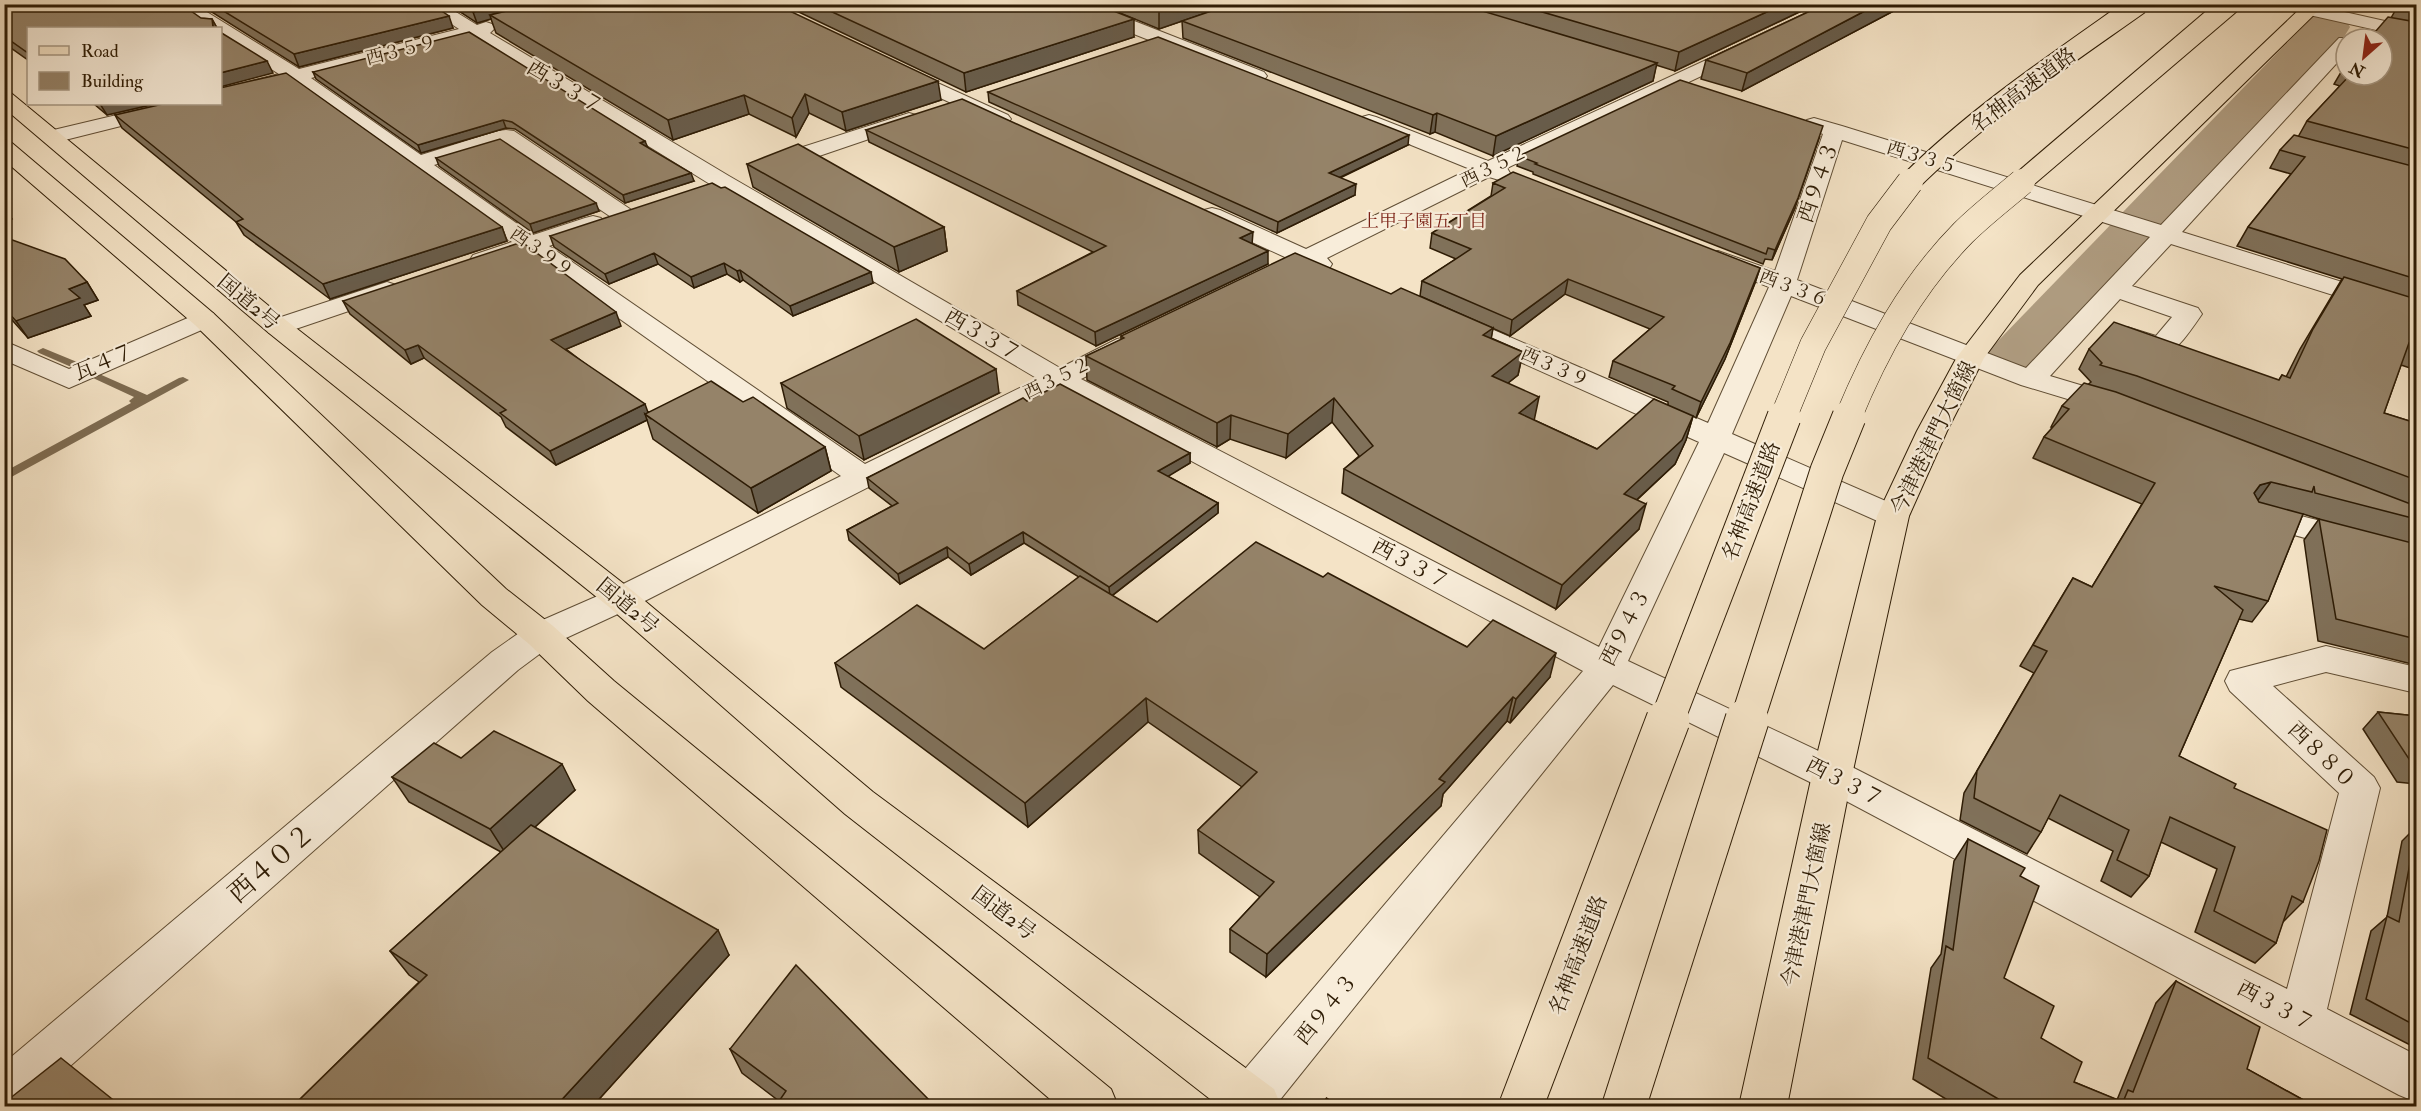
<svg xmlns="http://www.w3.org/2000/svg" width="2421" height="1111" viewBox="0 0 2421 1111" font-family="'IM FELL Double Pica','Noto Serif JP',serif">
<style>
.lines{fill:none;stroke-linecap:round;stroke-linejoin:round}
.stream{fill:#7d6b51;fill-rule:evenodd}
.river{fill:#b19f84;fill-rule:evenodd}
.minor-casing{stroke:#604e35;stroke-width:2}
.major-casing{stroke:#2e1c05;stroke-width:2}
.highway-casing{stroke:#2e1c05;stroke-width:2}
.path{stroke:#2e1c05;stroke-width:4.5;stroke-dasharray:6 4;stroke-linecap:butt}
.minor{fill:#f8edda;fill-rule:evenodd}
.major{fill:#f4e3c6;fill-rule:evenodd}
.highway{fill:#f4e3c6;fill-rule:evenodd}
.highway-bridge-far3-casing{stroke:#2e1c05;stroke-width:22;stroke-linecap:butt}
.highway-bridge-far2-casing{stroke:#2e1c05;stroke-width:27;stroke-linecap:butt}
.highway-bridge-far1-casing{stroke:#2e1c05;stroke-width:35;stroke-linecap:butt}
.highway-bridge-casing{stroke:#2e1c05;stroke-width:45;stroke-linecap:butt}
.highway-bridge-far3{stroke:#f4e3c6;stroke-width:20}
.highway-bridge-far2{stroke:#f4e3c6;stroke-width:26}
.highway-bridge-far1{stroke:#f4e3c6;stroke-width:33}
.highway-bridge{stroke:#f4e3c6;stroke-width:43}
.wall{fill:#80715a;stroke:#2e1c05;stroke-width:1.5}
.shaded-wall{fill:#685c4a;stroke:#2e1c05;stroke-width:1.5}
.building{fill:#958369;stroke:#2e1c05;stroke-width:1.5}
.labels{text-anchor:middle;stroke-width:4.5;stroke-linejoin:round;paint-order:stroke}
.far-street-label{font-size:18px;fill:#2e1c05;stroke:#f8edda}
.far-neighbourhood-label{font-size:18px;fill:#7a1f14;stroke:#f8edda}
.street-label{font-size:21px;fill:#2e1c05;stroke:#f8edda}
.near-street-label{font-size:26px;fill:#2e1c05;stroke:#f8edda}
</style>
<rect width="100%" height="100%" fill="#f4e3c6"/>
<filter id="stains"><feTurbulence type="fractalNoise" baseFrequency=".00333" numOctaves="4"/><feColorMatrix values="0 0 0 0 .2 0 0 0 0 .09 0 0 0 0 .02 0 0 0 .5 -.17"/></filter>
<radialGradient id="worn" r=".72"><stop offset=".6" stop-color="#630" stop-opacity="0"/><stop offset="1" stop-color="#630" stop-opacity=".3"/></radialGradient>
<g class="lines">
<!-- stream -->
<g class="stream">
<polygon points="43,348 77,362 79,364 73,367 69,366 39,353 37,351"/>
<polygon points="97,373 147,395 179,378 183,377 189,380 4,481 4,472 131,403 129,401 134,397 93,378 93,374"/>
</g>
<!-- river -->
<polygon class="river" points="2328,14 2344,17 2350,27 2344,37 2042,373 2018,379 1994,373 1984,359 1994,345 2312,17"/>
<!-- minor casing -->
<g class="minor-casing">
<g id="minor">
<path d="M172,4H194L299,69L459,29L421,4H443L477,25L486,22L492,24L495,28L490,33L729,176L1060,368L1117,339L1127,337L1137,339L1141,345L1137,351L1081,379L1599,647L1699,442L1471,340L1467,334L1471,328L1480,326L1489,328L1708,423L1769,287L1709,263L1706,258L1709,253L1718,251L1775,271L1823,134L1807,128L1803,124L1807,120L1814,118L1842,126L2161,225L2339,38H2353L2346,39V53L2182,232L2416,305V321L2171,244L2132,286L2198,308L2202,314C2169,362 2169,359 2117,341L2114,335L2117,329L2127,327L2156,336L2172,317L2120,299L2050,376L2127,399L2131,405L2127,411L2117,414L2021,385L1791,296L1732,434L1904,509L1909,516L1904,523L1893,526L1882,523L1724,453L1628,661L1846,764L2287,989L2339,793L2230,691L2225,681L2230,671L2326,646L2416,667V693L2326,672L2273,686L2374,777L2380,788L2327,1009L2416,1055V1102L2399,1095L1818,786L1613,685L1275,1106H1221L1228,1089L1583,671L1059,390L633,607L553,644L518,670L25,1106H4V1063L492,652L529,626L609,591L841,476L527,253L482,267L473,265L470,260L473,255L512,242L292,83L220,101V89L279,74L220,37V28H208ZM472,37L713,186L1038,379L865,464L549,246L601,228L605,223L601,218L593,216L585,218L533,235L434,165L503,144L614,219L622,221L630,219L634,214L630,209L514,131L506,130L498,131L421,155L311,78ZM1842,140L2150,237L2026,368L1797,280Z"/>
<polygon points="1065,4 1091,4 1264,72 1267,76 1264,80 1250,80 1068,8"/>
<path d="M1793,4C1806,4 1825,1 1834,11L1831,15L1825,16L1796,8Z"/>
<polygon points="2274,4 2309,4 2416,28 2416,39 2283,9"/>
<path d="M1743,43L1750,45L1752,49L1750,53L1507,168L1510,173L1507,178L1499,180L1489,177L1327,258L1332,264L1329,269L1320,271L1307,267C1292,275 1276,287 1259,282L1255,277L1259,272L1287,258L1204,220L1200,215L1204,210L1212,208L1220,210L1306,249L1470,169L1362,125L1359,121L1362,117L1369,115L1376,117L1488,161Z"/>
<polygon points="898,65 1008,115 1011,119 1008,123 1001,125 994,123 891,75 888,71 891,67"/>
<polygon points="163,104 196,104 193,108 53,143 45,142 42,137 45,132"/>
<polygon points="909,113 916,115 919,119 916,123 775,171 767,173 759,171 756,166 759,161"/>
<polygon points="387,282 396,285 400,290 396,295 278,335 269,333 265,327 269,321"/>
<polygon points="204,311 213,313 217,319 213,325 69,388 4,360 4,341 69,369"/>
<polygon points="2257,505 2365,532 2369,540 2365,548 2353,551 2246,522 2241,515 2246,508"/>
</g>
</g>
<!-- major casing -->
<g class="major-casing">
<polygon id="major" points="2305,4 2325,4 2038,285 1984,358 1947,431 1909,516 1852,775 1787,1106 1739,1106 1812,775 1877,516 1917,431 1957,357 2020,275"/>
</g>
<!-- highway casing -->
<g class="highway-casing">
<g id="highway">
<polygon points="4,91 11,93 287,321 633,591 873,792 1274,1089 1281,1106 1219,1106 845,814 609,607 269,333 4,108"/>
<polygon points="4,142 12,143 213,313 506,589 553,626 614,681 1111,1089 1118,1106 1058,1106 588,701 529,644 482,605 195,325 4,160"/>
</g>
</g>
<!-- path -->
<polyline class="path" points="1325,1099 1336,1106"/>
<!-- minor -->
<use href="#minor" class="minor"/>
<!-- major -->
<use href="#major" class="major"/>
<!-- highway -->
<use href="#highway" class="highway"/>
<!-- highway-bridge-far3 casing -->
<g class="highway-bridge-far3-casing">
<g id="highway-bridge-far3">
<path d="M1909,183C1977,115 2060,60 2139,4"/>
<polyline points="2020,183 2230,4"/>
</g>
</g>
<!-- highway-bridge-far2 casing -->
<g class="highway-bridge-far2-casing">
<g id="highway-bridge-far2">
<polyline points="1783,418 1813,345 1879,223 1910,182"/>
<path d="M1848,418C1876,350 1911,286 1963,233C1981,215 2002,199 2022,182"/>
</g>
</g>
<!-- highway-bridge-far1 casing -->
<g class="highway-bridge-far1-casing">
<g id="highway-bridge-far1">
<polyline points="1667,721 1784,417"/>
<polyline points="1747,721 1827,471 1849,417"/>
</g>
</g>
<!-- highway-bridge casing -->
<g class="highway-bridge-casing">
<g id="highway-bridge">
<polyline points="1521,1106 1668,720"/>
<polyline points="1624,1106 1747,720"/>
</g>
</g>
<!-- highway-bridge-far3 -->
<use href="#highway-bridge-far3" class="highway-bridge-far3"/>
<!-- highway-bridge-far2 -->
<use href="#highway-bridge-far2" class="highway-bridge-far2"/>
<!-- highway-bridge-far1 -->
<use href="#highway-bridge-far1" class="highway-bridge-far1"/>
<!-- highway-bridge -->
<use href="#highway-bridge" class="highway-bridge"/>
</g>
<!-- wall -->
<g class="wall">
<polygon points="199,4 431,4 453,28 299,67"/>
<polygon points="448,4 775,4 941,100 846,131 809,113 796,137 749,114 673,140 496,33 491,19 477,23"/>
<polygon points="782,4 1095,4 1134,37 966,92"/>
<polygon points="1098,4 1816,4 1675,71 1656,65 1653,81 1493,156 1435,132 1430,134 1183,38 1182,21 1159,29"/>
<polygon points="1825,4 1903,4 1903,6 1742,91 1701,79 1706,60"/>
<polygon points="2399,4 2416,4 2416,370 2401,365 2384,413 2416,423 2416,665 2318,641 2304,540 2319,519 2303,514 2268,601 2252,622 2239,619 2179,756 2234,788 2303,902 2282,923 2276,943 2255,963 2195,932 2217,869 2161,842 2149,876 2131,897 2101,881 2113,851 2048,818 2041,832 2027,854 1960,820 1964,793 2034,673 2020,666 2073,578 2092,587 2142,504 2033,458 2044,437 2053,427 2051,427 2062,406 2091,382 2079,369 2089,349 2279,380 2282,375 2286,377 2300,349 2342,279 2237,246 2248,227 2291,174 2270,168 2280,150 2298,137 2307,121 2340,86 2334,84 2344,67 2346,65 2346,75 2382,75 2391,18"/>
<polygon points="4,6 212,19 217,28 28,28 28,60 4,43"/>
<polygon points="313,72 647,147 694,181 625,203 515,129 506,128 421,153 316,79"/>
<polygon points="988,92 1408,145 1340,178 1355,195 1277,233 989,102"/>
<polygon points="94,104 155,104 107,115"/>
<polygon points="115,115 502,227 507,241 330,299 244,235 236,222 122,128"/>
<polygon points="866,130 1252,244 1268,264 1096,346 1018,305 1017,291 1093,252 869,142"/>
<polygon points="1519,156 1795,208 1772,260 1765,259 1763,264 1533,174 1533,172 1517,166"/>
<polygon points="436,158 599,211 533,233 439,166"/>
<polygon points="747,164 944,227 947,251 899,272 753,187"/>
<polygon points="1493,183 1760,268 1755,283 1725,359 1696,418 1693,416 1686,440 1675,464 1637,500 1639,529 1556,609 1342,493 1344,469 1359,456 1332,422 1286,458 1230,439 1217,447 1087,380 1086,356 1121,340 1121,336 1391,294 1493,328 1491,338 1523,352 1518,375 1508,383 1534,420 1597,449 1668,405 1668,402 1609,377 1613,361 1650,329 1565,294 1510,336 1420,296 1422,281 1456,259 1430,248 1432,233 1491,196"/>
<polygon points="550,236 873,283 793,316 743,280 740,282 727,274 694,288 658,264 609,284 554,247"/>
<polygon points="4,237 87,282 98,300 84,305 91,316 28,338 12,320 4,324"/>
<polygon points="343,301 621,326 566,349 648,412 743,402 825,447 831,471 758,513 653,439 647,420 556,465 506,427 501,417 424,358 411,364 350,314"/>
<polygon points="781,383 999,393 864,460 787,408"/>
<polygon points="1027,401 1190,453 1190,463 1167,476 1218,503 1218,513 1112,596 1157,622 1323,577 1467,647 1550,677 1510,723 1507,721 1443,794 1441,806 1266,977 1230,952 1230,929 1260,897 1199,853 1198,830 1242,787 1148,722 1028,827 841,687 835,663 984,649 1079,577 1024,543 971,575 948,557 900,584 849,540 847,530 892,506 869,488 867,478"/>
<polygon points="2378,712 2416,716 2416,784 2397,782 2363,729"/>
<polygon points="461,758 575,790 534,827 729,955 592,1107 292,1107 419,982 409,975 390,951 501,852 409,802 392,777"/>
<polygon points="2416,827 2416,1048 2350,1014 2371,931 2387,917 2402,841"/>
<polygon points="1968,839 2020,876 2004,978 2041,1038 2074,1082 2117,1100 2156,1003 2176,981 2247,1069 2316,1107 1959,1107 1913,1079 1931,968 1941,954 1954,861"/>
<polygon points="730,1049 936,1107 779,1101 742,1073"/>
</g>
<!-- shaded-wall -->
<g class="shaded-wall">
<polygon points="501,4 539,4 490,15 491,19 477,23 473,12"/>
<polygon points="1180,4 1232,4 1159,29 1159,11"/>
<polygon points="1784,4 1816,4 1675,71 1679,52"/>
<polygon points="1878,4 1903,4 1903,6 1742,91 1747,73"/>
<polygon points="449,16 453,28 299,67 294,54"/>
<polygon points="212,19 217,28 214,28 213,27"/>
<polygon points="1134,19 1134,37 966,92 964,73"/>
<polygon points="267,61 273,73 220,87 220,73"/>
<polygon points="1657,63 1653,81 1493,156 1496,136"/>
<polygon points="938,81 941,100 846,131 842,112"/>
<polygon points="805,94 809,113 796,137 792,118"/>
<polygon points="744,95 749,114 673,140 668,120"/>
<polygon points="100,104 155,104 107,115"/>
<polygon points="1437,113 1435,132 1430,134 1433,115"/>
<polygon points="503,120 506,128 421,153 418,145"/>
<polygon points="1409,135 1408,145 1328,183 1329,173"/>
<polygon points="1820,136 1795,208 1772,260 1775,250"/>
<polygon points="645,141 648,148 640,143"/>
<polygon points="691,173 694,181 625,203 623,195"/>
<polygon points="1356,184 1355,195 1277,233 1278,222"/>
<polygon points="596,203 599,211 533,233 530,224"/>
<polygon points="4,208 12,219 4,222"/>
<polygon points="502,227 507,241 330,299 323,284"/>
<polygon points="944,227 947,251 899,272 894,247"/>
<polygon points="1253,232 1252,245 1240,238"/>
<polygon points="1268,251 1268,264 1096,346 1095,332"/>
<polygon points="654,253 658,264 609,284 605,274"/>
<polygon points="724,263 727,274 694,288 691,277"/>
<polygon points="1760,268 1755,283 1725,359 1696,418 1701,402"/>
<polygon points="740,270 743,280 740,282 737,271"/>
<polygon points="871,272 873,283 793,316 790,306"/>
<polygon points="1568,279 1565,294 1510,336 1512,320"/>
<polygon points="87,282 98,300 84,305 91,316 28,338 16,321 69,289"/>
<polygon points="4,309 12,320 4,324"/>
<polygon points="616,312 621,326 557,353 551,340"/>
<polygon points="1493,328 1489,352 1483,335"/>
<polygon points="418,345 424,358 411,364 405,350"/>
<polygon points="1523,352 1518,375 1488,399 1492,376"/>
<polygon points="996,369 999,393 864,460 859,436"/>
<polygon points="1539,397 1534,421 1519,413"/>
<polygon points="1334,398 1332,422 1286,458 1288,434"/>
<polygon points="645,404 650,418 645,414 647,420 556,465 550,451"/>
<polygon points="1231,415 1230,439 1217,447 1217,423"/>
<polygon points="1693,416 1686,440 1675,464 1617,518 1624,494"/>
<polygon points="825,447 831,471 758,513 751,488"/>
<polygon points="1190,453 1190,463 1159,482 1158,471"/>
<polygon points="2271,482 2256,503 2254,493 2260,485"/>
<polygon points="1218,503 1218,513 1110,597 1109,587"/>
<polygon points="1646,504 1639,529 1556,609 1562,585"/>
<polygon points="1023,532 1024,543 971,575 969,564"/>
<polygon points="947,547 948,557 900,584 898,574"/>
<polygon points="1556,653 1550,677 1510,723 1516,699"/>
<polygon points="1513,697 1507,721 1443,794 1441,806 1266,977 1267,954 1439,779"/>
<polygon points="1146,698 1148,722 1028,827 1025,803"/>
<polygon points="562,764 575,790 506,854 490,829"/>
<polygon points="718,930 729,955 592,1107 555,1107"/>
</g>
<!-- building -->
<g class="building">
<polygon points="11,4 181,4 201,18 212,19 213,27 215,28 28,28 28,53 4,36 4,6"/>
<polygon points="212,4 431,4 449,16 294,54"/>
<polygon points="462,4 501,4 473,12"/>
<polygon points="535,4 775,4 938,81 842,112 805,94 792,118 744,95 668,120 490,15"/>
<polygon points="815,4 1096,4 1134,19 964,73"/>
<polygon points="1141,4 1180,4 1159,11"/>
<polygon points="1232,4 1459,4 1657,63 1496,136 1437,113 1433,115 1182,21"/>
<polygon points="1515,4 1784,4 1679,52"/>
<polygon points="1825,4 1878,4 1747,73 1706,60"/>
<polygon points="2401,4 2416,4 2416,8"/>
<polygon points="2388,17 2416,22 2416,150 2307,121 2350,75 2382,75 2382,39 2369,39"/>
<polygon points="220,32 267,61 220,73"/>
<polygon points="469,32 645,141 640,143 691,173 623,195 512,122 503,120 418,145 313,72"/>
<polygon points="1158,37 1409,135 1329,173 1356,184 1278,222 988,92"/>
<polygon points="286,73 502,227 323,284 236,222 243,219 115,115 163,104 220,104 220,88"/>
<polygon points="1680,80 1823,126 1798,198 1775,250 1768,248 1766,254 1535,164 1537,163 1519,156"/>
<polygon points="962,99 1253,232 1240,238 1268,251 1095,332 1017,291 1106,246 866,130"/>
<polygon points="2294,135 2416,167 2416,279 2248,227 2305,157 2280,150"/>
<polygon points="500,139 596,203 530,224 436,158"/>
<polygon points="798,144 944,227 894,247 747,164"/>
<polygon points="1513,172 1760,268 1730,343 1701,402 1672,389 1675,386 1613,361 1664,317 1568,279 1512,320 1422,281 1471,249 1432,233 1505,188 1493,183"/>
<polygon points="712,183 721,188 725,187 871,272 790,306 740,270 737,271 724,263 691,277 654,253 605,274 550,236"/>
<polygon points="4,237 65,259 87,282 69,289 80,298 16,321 4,308"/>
<polygon points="522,242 616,312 551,340 645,404 550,451 500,413 506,410 418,345 405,350 343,301"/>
<polygon points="1295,253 1391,294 1401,288 1493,328 1483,335 1523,352 1492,376 1539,397 1519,413 1597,449 1654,399 1693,416 1682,440 1624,494 1646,504 1562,585 1344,469 1373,446 1334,398 1288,434 1231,415 1217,423 1086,356 1124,338 1121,336"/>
<polygon points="2344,277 2416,299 2416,345 2409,343 2384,413 2416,423 2416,480 2137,376 2100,365 2102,363 2089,349 2114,322 2279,380 2282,375 2290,378 2313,329"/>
<polygon points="916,319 996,369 859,436 781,383"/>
<polygon points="711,381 743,402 753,397 825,447 751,488 645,414"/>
<polygon points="2084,383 2116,392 2416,506 2416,519 2315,493 2314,486 2312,492 2271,482 2260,485 2254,493 2259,502 2303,514 2268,601 2214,586 2243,610 2179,756 2236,784 2234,788 2327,830 2319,861 2303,902 2292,896 2276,943 2214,911 2235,847 2170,817 2149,876 2117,860 2129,830 2060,795 2041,832 1974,798 1977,771 2047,651 2033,645 2073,578 2092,587 2155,483 2044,437 2069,409 2062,406"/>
<polygon points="1060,384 1190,453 1158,471 1218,503 1109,587 1023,532 969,564 947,547 898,574 847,530 898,503 867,478 1023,398 1027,401"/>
<polygon points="2319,519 2416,544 2416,639 2336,619"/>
<polygon points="1256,542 1323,577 1328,573 1467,647 1493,620 1556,653 1516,699 1513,697 1439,779 1445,782 1267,954 1230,929 1274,882 1198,830 1257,772 1146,698 1025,803 835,663 917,605 984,649 1080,576 1157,622"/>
<polygon points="2378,712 2416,716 2416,766 2413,765"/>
<polygon points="494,731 562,764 490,829 392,777 434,743 461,758"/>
<polygon points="531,825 718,930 555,1107 292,1107 427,975 390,951"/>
<polygon points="2416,831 2416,1026 2366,999 2387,916 2399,922"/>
<polygon points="1968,839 2025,868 2020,876 2039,886 2004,978 2054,1006 2041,1038 2082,1062 2074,1082 2123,1102 2128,1090 2133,1092 2176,981 2260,1027 2247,1069 2316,1107 2012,1107 1928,1058 1946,946 1953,950"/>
<polygon points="796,965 936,1107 775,1107 786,1091 730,1049"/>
<polygon points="61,1058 122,1107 4,1107 4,1103"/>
</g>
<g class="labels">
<!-- far-street labels -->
<g class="far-street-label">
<text transform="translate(401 50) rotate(-14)" y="6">西３５９</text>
<text transform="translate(1922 157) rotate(17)" y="6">西３３５</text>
<text transform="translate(1494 166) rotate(-26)" y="6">西３５２</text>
<text transform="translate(542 252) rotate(35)" y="6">西３９９</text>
<text transform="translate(1794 288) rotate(21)" y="6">西３３６</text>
<text transform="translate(1555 367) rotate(24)" y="6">西３３９</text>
<text transform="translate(1057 378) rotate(-26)" y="6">西３５２</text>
</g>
<!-- far-neighbourhood labels -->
<g class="far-neighbourhood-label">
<text x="1424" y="227">上甲子園五丁目</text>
</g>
<!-- street labels -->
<g class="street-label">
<text transform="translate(565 87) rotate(31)" y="7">西３３７</text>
<text transform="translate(2023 90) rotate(-37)" y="7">名神高速道路</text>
<text transform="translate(1818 182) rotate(-71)" y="7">西９４３</text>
<text transform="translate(249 302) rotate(40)" y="7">国道2号</text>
<text transform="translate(983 335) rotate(30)" y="7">西３３７</text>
<text transform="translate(104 362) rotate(-22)" y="7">瓦４７</text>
<text transform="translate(1933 438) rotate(-64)" y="7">今津港津門大箇線</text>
<text transform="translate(1751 501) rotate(-69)" y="7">名神高速道路</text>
<text transform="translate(1411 564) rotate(28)" y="7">西３３７</text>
<text transform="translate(628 606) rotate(40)" y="7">国道2号</text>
<text transform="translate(1625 627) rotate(-63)" y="7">西９４３</text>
<text transform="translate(2322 755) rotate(44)" y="7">西８８０</text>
<text transform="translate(1845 782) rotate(27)" y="7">西３３７</text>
<text transform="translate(1806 905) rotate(-78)" y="7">今津港津門大箇線</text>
<text transform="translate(1004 913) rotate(37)" y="7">国道2号</text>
<text transform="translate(1578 955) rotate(-69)" y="7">名神高速道路</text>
<text transform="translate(2276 1006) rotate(28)" y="7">西３３７</text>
<text transform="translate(1326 1009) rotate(-51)" y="7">西９４３</text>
</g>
<!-- near-street labels -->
<g class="near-street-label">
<text transform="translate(271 863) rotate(-41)" y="9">西４０２</text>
</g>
</g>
<!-- margin -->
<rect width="2421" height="1111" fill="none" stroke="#f4e3c6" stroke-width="24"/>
<rect x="6" y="6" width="2409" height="1099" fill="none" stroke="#2e1c05" stroke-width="3"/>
<rect x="12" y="12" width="2397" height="1087" fill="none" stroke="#2e1c05" stroke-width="1.5"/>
<!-- legend -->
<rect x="27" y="27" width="195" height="78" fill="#f8edda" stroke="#a79985" stroke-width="1.5"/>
<rect x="39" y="46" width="30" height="9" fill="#f4e3c6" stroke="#a79985" stroke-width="1.5"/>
<text x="81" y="57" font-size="18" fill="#2e1c05">Road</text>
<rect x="39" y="72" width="30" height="18" fill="#958369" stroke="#a79985" stroke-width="1.5"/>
<text x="81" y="87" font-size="18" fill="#2e1c05">Building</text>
<!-- north arrow -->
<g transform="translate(2364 57) rotate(208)"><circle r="28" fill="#f8edda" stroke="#a79985" stroke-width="1.5"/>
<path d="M0-4.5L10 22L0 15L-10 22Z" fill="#8f2418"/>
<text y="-9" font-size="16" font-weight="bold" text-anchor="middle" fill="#2e1c05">N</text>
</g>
<rect width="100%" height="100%" filter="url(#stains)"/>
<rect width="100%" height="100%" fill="url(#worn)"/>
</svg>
